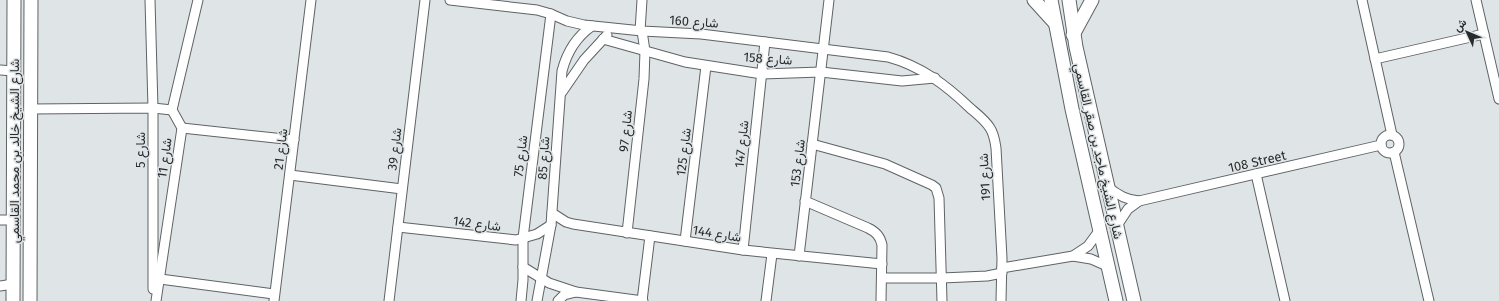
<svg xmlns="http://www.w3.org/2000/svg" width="1499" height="301" viewBox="0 0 1499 301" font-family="'Fira Sans',Vazirmatn,sans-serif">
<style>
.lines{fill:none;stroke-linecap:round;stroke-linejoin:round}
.street-casing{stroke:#5e6365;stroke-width:11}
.secondary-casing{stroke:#5e6365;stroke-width:15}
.street{stroke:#fff;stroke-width:9}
.secondary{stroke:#fff;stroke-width:13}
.labels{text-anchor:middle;stroke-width:3;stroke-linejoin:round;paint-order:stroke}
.street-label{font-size:13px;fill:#292c2c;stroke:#dfe4e7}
</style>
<rect width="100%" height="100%" fill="#dfe4e7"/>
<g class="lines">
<!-- street casing -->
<g class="street-casing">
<g id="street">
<polyline points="150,0 153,108 153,289"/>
<path d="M450,0L537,10L551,14L567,21L584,25L642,31L701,34L888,57C921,66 946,85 970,108C977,114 985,120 990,128C994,134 995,141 996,148L1002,258L1001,301"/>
<polyline points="1362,0 1392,135"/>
<polyline points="1476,0 1499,99"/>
<polyline points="640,31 642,0"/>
<polyline points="603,39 685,62 762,74 821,72 902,81 935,78"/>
<polyline points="1375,59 1484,34"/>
<polyline points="0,70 14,71"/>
<polyline points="562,92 584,60 607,35"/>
<polyline points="31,109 153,108 172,110"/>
<polyline points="182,128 294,140"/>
<circle cx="1390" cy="144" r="9"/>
<polyline points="812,144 885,164 932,185 936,188 939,198 942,301"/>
<polyline points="1394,152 1429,301"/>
<polyline points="1256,174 1285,301"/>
<polyline points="290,175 402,189"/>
<path d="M1107,186C1117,195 1126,200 1139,201L1381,145"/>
<path d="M805,201L868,228C876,232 880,236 882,245L881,301"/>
<polyline points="552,213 566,222 573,224 743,250 882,264"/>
<polyline points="0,220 13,220"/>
<polyline points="398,227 516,240 537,234 551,225"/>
<polyline points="1116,227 1128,209 1139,201"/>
<polyline points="627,233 644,79 645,51 642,31"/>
<polyline points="685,241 706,66"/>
<polyline points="743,250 765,42"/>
<polyline points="799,256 829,0"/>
<polyline points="1073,256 1088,246 1099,231"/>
<polyline points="523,267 549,283 576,292 643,301"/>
<polyline points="1002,268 1073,256 1091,259 1107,266"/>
<polyline points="882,278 942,278 987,276 1002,273"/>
<polyline points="160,279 274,294"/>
<polyline points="0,286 13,284"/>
<polyline points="156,301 182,128 172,110 198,0"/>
<polyline points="274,301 311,0"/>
<polyline points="389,301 425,0"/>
<polyline points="521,301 523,280 523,238 551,14"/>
<path d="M537,301L551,225L562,71C567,52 576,37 592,26"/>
<polyline points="558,301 564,295 576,292"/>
<polyline points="642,301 650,236"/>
<polyline points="766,301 772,254"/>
</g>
</g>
<!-- secondary casing -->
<g class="secondary-casing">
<g id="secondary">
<polyline points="1034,0 1054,22"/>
<polyline points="1051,0 1072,109 1116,301"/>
<polyline points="1069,0 1076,47 1134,301"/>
<polyline points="1073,35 1092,0"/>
<polyline points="13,301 14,0"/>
<polyline points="30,301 31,0"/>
</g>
</g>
<!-- street -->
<use href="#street" class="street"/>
<!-- secondary -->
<use href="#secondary" class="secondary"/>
</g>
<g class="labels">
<!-- street labels -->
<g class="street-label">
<text transform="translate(694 21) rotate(4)" y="5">شارع 160</text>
<text transform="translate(768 58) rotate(4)" y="5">شارع 158</text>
<text transform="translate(625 131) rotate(-84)" y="5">شارع 97</text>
<text transform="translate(741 144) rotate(-84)" y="5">شارع 147</text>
<text transform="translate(280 149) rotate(-83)" y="5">شارع 21</text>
<text transform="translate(394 149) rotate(-83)" y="5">شارع 39</text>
<text transform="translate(140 150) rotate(-90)" y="5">شارع 5</text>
<text transform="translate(14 151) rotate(-90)" y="5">شارع الشيخ خالد بن محمد القاسمي</text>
<text transform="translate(1099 151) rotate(77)" y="5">شارع الشيخ ماجد بن صقر القاسمي</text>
<text transform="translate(683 152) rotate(-83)" y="5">شارع 125</text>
<text transform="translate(520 156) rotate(-83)" y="5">شارع 75</text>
<text transform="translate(164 158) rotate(-82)" y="5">شارع 11</text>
<text transform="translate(543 158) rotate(-86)" y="5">شارع 85</text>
<text transform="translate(1257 161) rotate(-13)" y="5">108 Street</text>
<text transform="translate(797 163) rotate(-83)" y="5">شارع 153</text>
<text transform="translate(984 177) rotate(-93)" y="5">شارع 191</text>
<text transform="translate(477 223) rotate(7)" y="5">شارع 142</text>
<text transform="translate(717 233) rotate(9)" y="5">شارع 144</text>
</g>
</g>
<!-- north arrow -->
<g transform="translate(1467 32) rotate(314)" stroke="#dfe4e7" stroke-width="3" paint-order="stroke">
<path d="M0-3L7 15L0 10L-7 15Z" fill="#292c2c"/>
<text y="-6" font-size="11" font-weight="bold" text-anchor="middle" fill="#292c2c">ش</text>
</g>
</svg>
